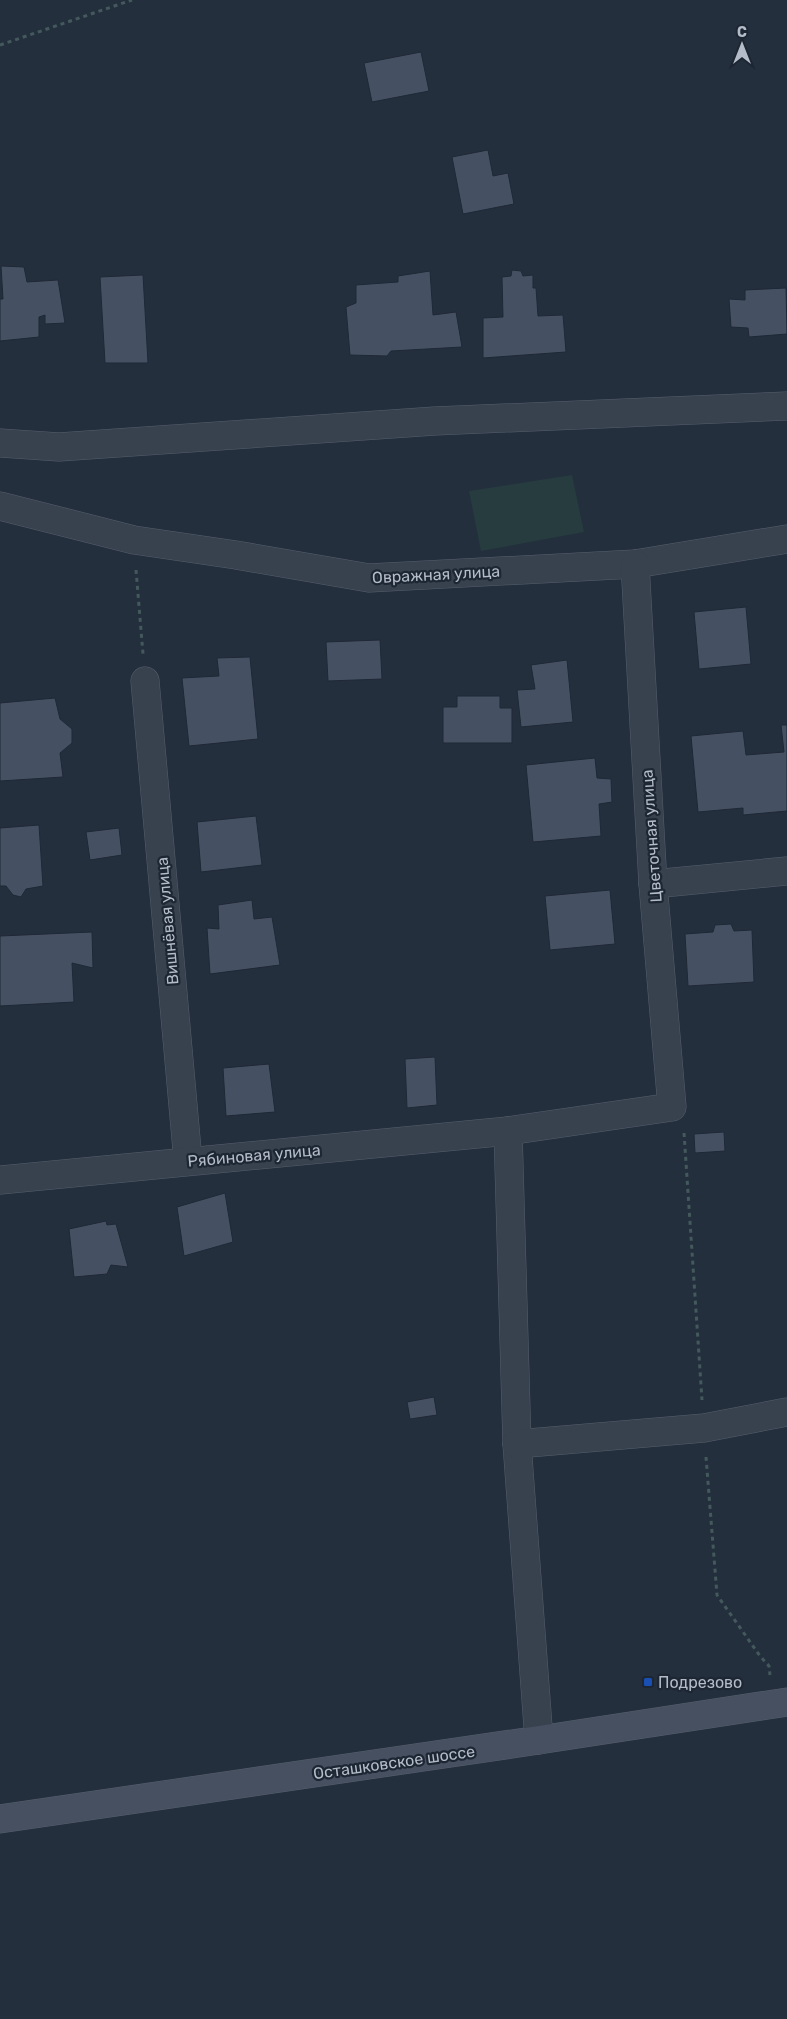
<svg xmlns="http://www.w3.org/2000/svg" width="787" height="2019" viewBox="0 0 787 2019" font-family="Rubik,sans-serif">
<style>
.grass{fill:#263c3f}
.building{fill:#455162;stroke:#1f2835}
.lines{fill:none;stroke-linecap:round;stroke-linejoin:round}
.minor-casing{stroke:#565f6c;stroke-width:29}
.secondary-casing{stroke:#565f6c;stroke-width:29}
.path{stroke:#44595c;stroke-width:3;stroke-dasharray:4 4;stroke-linecap:butt}
.minor{stroke:#38414e;stroke-width:28}
.secondary{stroke:#465061;stroke-width:28}
.transit-dot{fill:#1a4fb4;stroke:#1d2633;stroke-width:2}
.labels{text-anchor:middle;stroke-width:4.5;stroke-linejoin:round;paint-order:stroke}
.street-label{font-size:16px;fill:#b4bcc9;stroke:#1d2633}
.poi-label{font-size:16px;fill:#b4bcc9;stroke:#1d2633;text-anchor:start}
</style>
<rect width="100%" height="100%" fill="#242f3e"/>
<!-- grass -->
<polygon class="grass" points="572,475 584,532 481,551 469,491"/>
<!-- building -->
<g class="building">
<polygon points="421,52 429,91 372,102 364,63"/>
<polygon points="488,150 493,176 508,173 514,204 463,214 452,157"/>
<polygon points="1,266 24,267 27,282 58,280 65,323 45,324 45,315 39,317 39,337 0,341 0,299 3,299"/>
<polygon points="512,270 521,271 523,276 533,275 533,288 536,288 538,316 563,315 566,352 483,358 483,318 503,317 502,277 511,276"/>
<polygon points="430,271 433,315 456,312 462,347 391,351 387,356 350,355 346,307 356,303 356,285 398,282 398,276"/>
<polygon points="143,275 148,363 105,363 100,277"/>
<polygon points="786,288 787,334 749,337 748,328 731,327 729,299 745,300 745,290"/>
<polygon points="746,607 751,664 699,669 694,612"/>
<polygon points="380,640 382,679 328,681 326,642"/>
<polygon points="250,657 258,739 189,746 182,678 219,676 217,658"/>
<polygon points="567,660 573,722 521,727 517,690 535,689 531,665"/>
<polygon points="457,696 500,696 500,708 512,708 512,743 443,743 443,707 457,707"/>
<polygon points="55,698 60,719 72,729 72,743 60,753 63,777 0,781 0,703"/>
<polygon points="781,725 787,725 787,811 743,815 743,808 698,812 691,736 743,731 746,755 784,752"/>
<polygon points="595,758 597,778 611,779 612,802 599,804 601,836 533,842 526,765"/>
<polygon points="256,816 262,865 201,872 197,822"/>
<polygon points="39,825 43,886 26,889 21,897 13,895 6,886 0,886 0,828"/>
<polygon points="119,828 122,855 90,860 86,832"/>
<polygon points="610,890 615,944 550,950 545,896"/>
<polygon points="252,900 254,919 272,917 280,965 210,974 207,928 219,929 218,905"/>
<polygon points="731,924 734,931 752,930 754,982 688,986 685,934 713,932 715,925"/>
<polygon points="92,932 93,968 72,963 74,1002 0,1006 0,936"/>
<polygon points="435,1057 437,1105 407,1108 405,1059"/>
<polygon points="269,1064 275,1112 226,1116 223,1068"/>
<polygon points="724,1132 725,1151 695,1153 694,1134"/>
<polygon points="225,1193 233,1242 184,1256 177,1207"/>
<polygon points="106,1221 107,1225 116,1224 128,1267 111,1265 107,1274 74,1277 69,1229"/>
<polygon points="434,1397 437,1415 410,1419 407,1402"/>
</g>
<g class="lines">
<!-- minor casing -->
<g class="minor-casing">
<g id="minor">
<polyline points="0,443 59,447 435,421 787,406"/>
<polyline points="0,506 134,540 236,555 369,578 635,564 787,539"/>
<polyline points="145,681 188,1161"/>
<polyline points="653,884 787,871"/>
<polyline points="508,1131 517,1444 539,1740"/>
<polyline points="0,1180 508,1131 672,1107 653,884 635,564"/>
<polyline points="517,1444 704,1428 787,1412"/>
</g>
</g>
<!-- secondary casing -->
<g class="secondary-casing">
<polyline id="secondary" points="0,1819 539,1740 787,1702"/>
</g>
<!-- path -->
<g class="path">
<polyline points="0,45 132,0"/>
<polyline points="136,570 143,654"/>
<polyline points="684,1133 702,1400"/>
<polyline points="706,1457 717,1595 760,1656 769,1666 770,1675"/>
</g>
<!-- minor -->
<use href="#minor" class="minor"/>
<!-- secondary -->
<use href="#secondary" class="secondary"/>
</g>
<!-- markers -->
<rect class="transit-dot" x="643" y="1677" width="10" height="10" rx="2.5"/>
<g class="labels">
<!-- street labels -->
<g class="street-label">
<text transform="translate(436 574) rotate(-3)" y="6">Овражная улица</text>
<text transform="translate(651 836) rotate(-94)" y="6">Цветочная улица</text>
<text transform="translate(167 921) rotate(-95)" y="6">Вишнёвая улица</text>
<text transform="translate(254 1155) rotate(-5)" y="6">Рябиновая улица</text>
<text transform="translate(394 1762) rotate(-8)" y="6">Осташковское шоссе</text>
</g>
<!-- poi labels -->
<g class="poi-label">
<text x="658" y="1688">Подрезово</text>
</g>
</g>
<!-- north arrow -->
<g transform="translate(742 45)" stroke="#1d2633" stroke-width="4" paint-order="stroke">
<path d="M0-4L9 19L0 12L-9 19Z" fill="#b4bcc9"/>
<text y="-8" font-size="14" font-weight="bold" text-anchor="middle" fill="#b4bcc9">С</text>
</g>
</svg>
